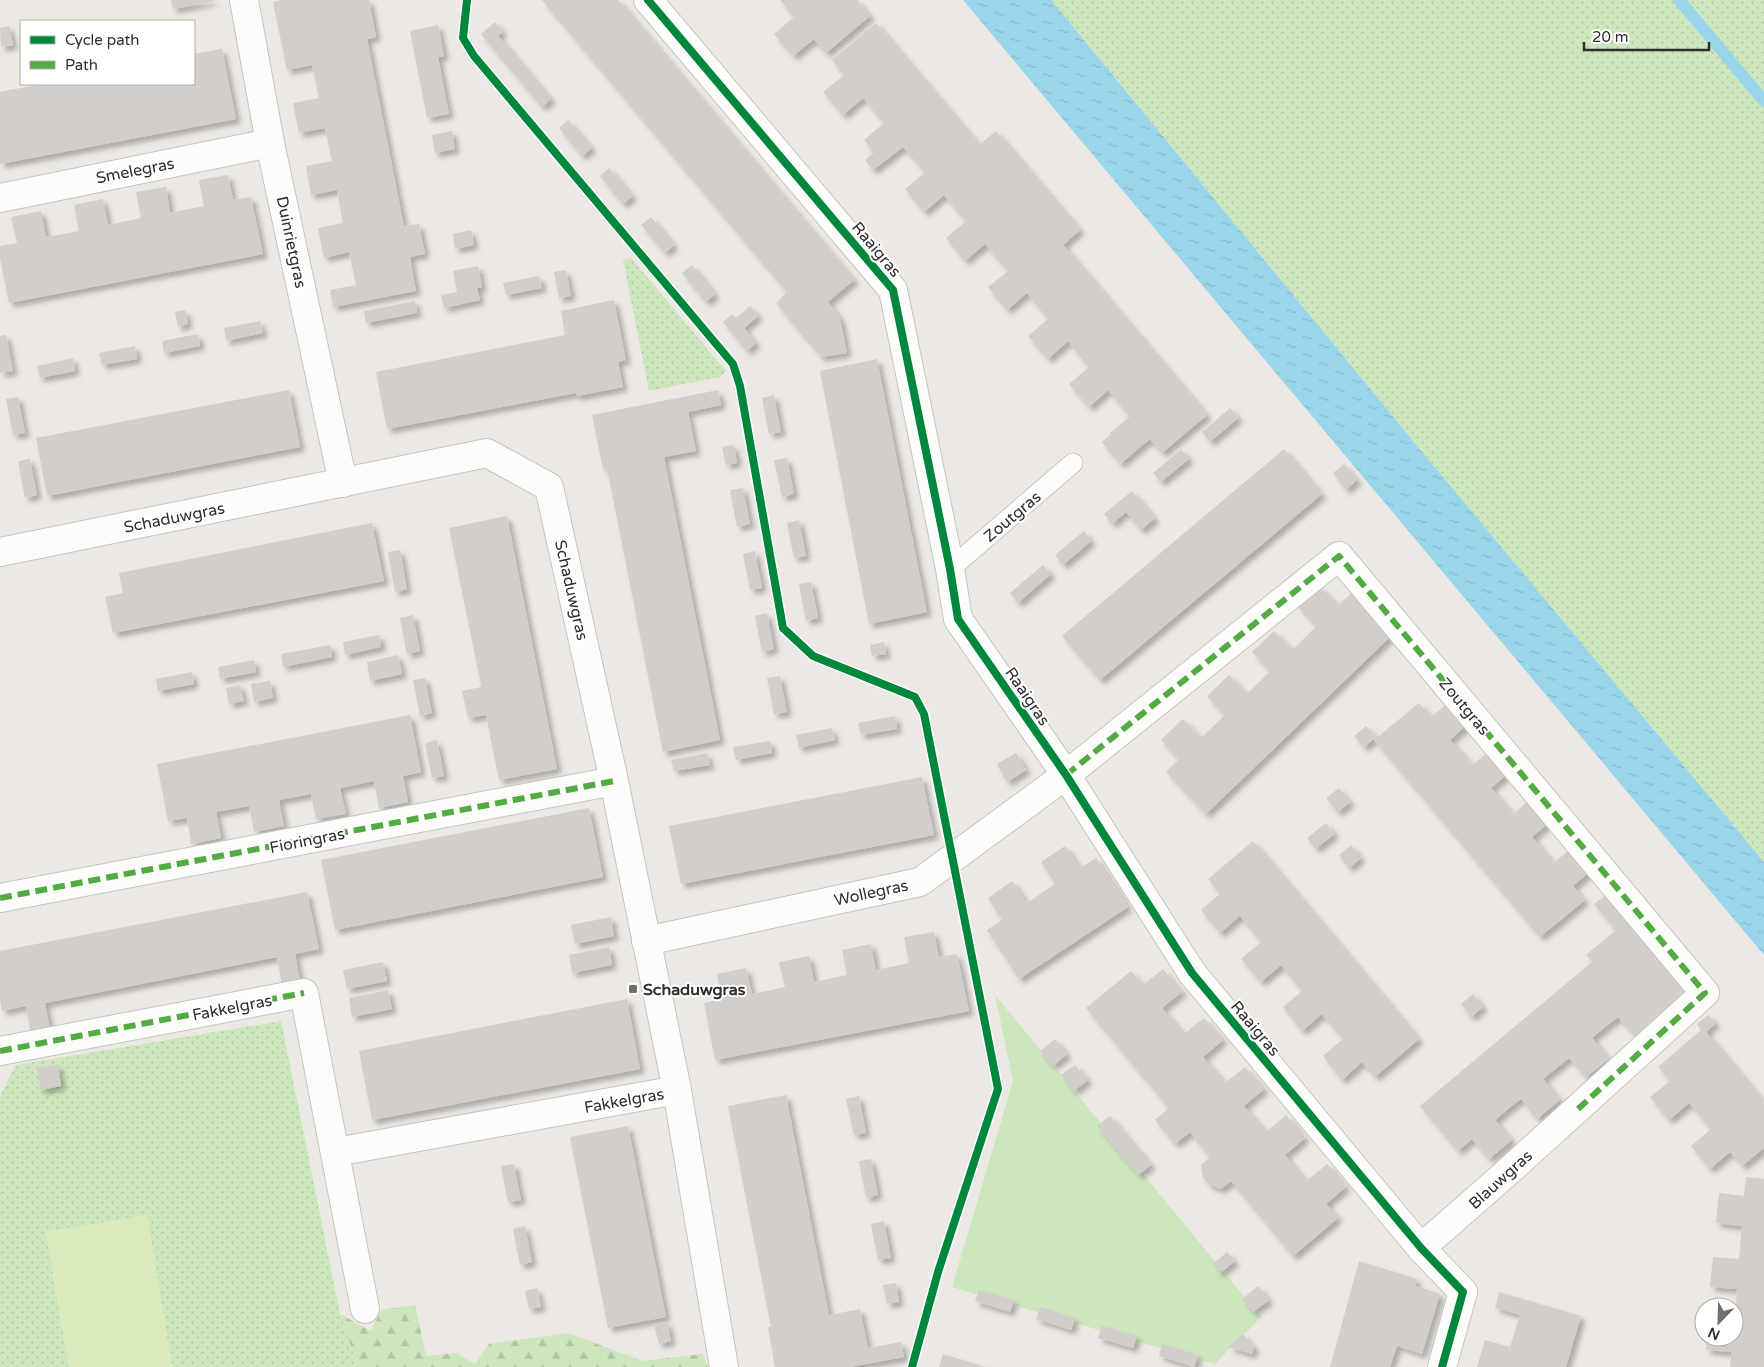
<svg xmlns="http://www.w3.org/2000/svg" width="1764" height="1367" viewBox="0 0 1764 1367" font-family="'Varela Round',sans-serif">
<style>
.grass{fill:url(#grass-dots)}
.forest{fill:url(#forest-firs)}
.park{fill:#cee6be}
.pitch{fill:#d9eabb}
.water{fill:url(#water-ripples)}
.lines{fill:none;stroke-linecap:round;stroke-linejoin:round}
.stream{stroke:#99d6ec;stroke-width:12}
.building{fill:#d1cecb;filter:url(#shadow)}
.lane-casing{stroke:#c5c4c5;stroke-width:21}
.street-casing{stroke:#c5c4c5;stroke-width:30}
.secondary-casing{stroke:#c5c4c5;stroke-width:30}
.lane{stroke:#fcfcfb;stroke-width:19}
.street{stroke:#fcfcfb;stroke-width:28}
.secondary{stroke:#fcfcfb;stroke-width:28}
.quiet{stroke:#54ab44;stroke-width:6;stroke-dasharray:12 6;stroke-linecap:butt}
.cycleway-casing{stroke:#fff;stroke-width:11}
.cycleway{stroke:#00873e;stroke-width:8}
.poi-dot{fill:#706f6e;stroke:#fff;stroke-width:2}
.labels{text-anchor:middle;stroke-width:4;stroke-linejoin:round;paint-order:stroke}
.street-label{font-size:16px;fill:#2e2e2e;stroke:#fff}
.poi-label{font-size:16px;font-weight:bold;fill:#2e2e2e;stroke:#fff;text-anchor:start}
</style>
<defs>
<pattern id="grass-dots" width="8" height="8" patternUnits="userSpaceOnUse" patternTransform="scale(1.25)"><rect width="8" height="8" fill="#cee6be"/><path d="M2 2h.1M6 6h.1" fill="none" stroke="#b1c6a4" stroke-width="1.8" stroke-linecap="round"/></pattern>
<pattern id="forest-firs" width="22" height="20" patternUnits="userSpaceOnUse" patternTransform="scale(1.25)"><rect width="22" height="20" fill="#cee6be"/><path d="M5 1l3.5 6h-7zM16 11l3.5 6h-7z" fill="#b1c6a4"/></pattern>
<pattern id="water-ripples" width="26" height="14" patternUnits="userSpaceOnUse" patternTransform="scale(1.25)"><rect width="26" height="14" fill="#99d6ec"/><path d="M2 4q2-2 4 0t4 0M15 11q2-2 4 0t4 0" fill="none" stroke="#84b8cb"/></pattern>
<filter id="shadow"><feDropShadow dx="4.5" dy="4.5" stdDeviation="2.5" flood-color="#0004"/></filter>
</defs>
<rect width="100%" height="100%" fill="#ece8e4"/>
<!-- grass -->
<g class="grass">
<polygon points="1051,0 1764,0 1764,862 1418,447"/>
<polygon points="631,258 726,371 720,377 649,391 623,260"/>
<polygon points="281,1021 340,1314 358,1367 172,1367 147,1216 46,1232 69,1367 0,1367 0,1096 16,1065"/>
</g>
<!-- forest -->
<polygon class="forest" points="415,1305 426,1356 456,1353 475,1364 489,1344 568,1333 643,1361 703,1354 708,1367 358,1367 340,1314 371,1331 381,1310"/>
<!-- park -->
<polygon class="park" points="995,995 1261,1317 1215,1364 952,1287 1013,1081"/>
<!-- pitch -->
<polygon class="pitch" points="147,1215 172,1367 69,1367 46,1232"/>
<!-- water -->
<polygon class="water" points="963,0 1051,0 1418,447 1764,862 1764,955"/>
<g class="lines">
<!-- stream -->
<polyline class="stream" points="1679,0 1764,101"/>
</g>
<!-- building -->
<g class="building">
<polygon points="171,0 214,0 214,1 173,9"/>
<polygon points="282,0 369,0 376,37 367,39 404,226 419,224 425,254 410,257 416,291 333,307 330,290 356,285 349,252 324,258 318,228 343,223 337,190 311,195 306,166 332,161 325,128 299,133 293,103 319,98 312,65 287,70 273,2"/>
<polygon points="542,0 618,0 854,280 828,302 840,318 847,353 821,357 776,303 787,292"/>
<polygon points="780,0 857,0 870,16 826,53 814,39 793,56 774,34 794,17"/>
<polygon points="495,22 503,32 498,36 551,99 542,107 481,34"/>
<polygon points="876,23 979,145 996,131 1017,156 1080,230 1063,245 1207,415 1162,453 1150,439 1120,464 1102,442 1111,434 1110,433 1130,416 1108,390 1089,407 1069,384 1089,367 1068,341 1048,359 1028,336 1048,319 1027,293 1007,310 988,287 1008,271 985,244 965,261 946,238 966,221 944,195 924,212 905,189 925,172 903,147 873,170 865,160 874,152 864,140 884,123 863,98 843,115 823,92 844,75 832,60"/>
<polygon points="438,25 444,56 438,57 449,114 427,118 410,31"/>
<polygon points="9,26 13,45 1,47 0,28"/>
<polygon points="222,49 236,119 0,164 0,92 41,84 194,84 194,54"/>
<polygon points="568,120 592,148 582,156 559,128"/>
<polygon points="452,131 455,149 435,153 432,135"/>
<polygon points="609,168 633,196 623,204 600,176"/>
<polygon points="228,175 233,200 251,197 263,254 9,303 0,258 0,246 17,243 11,217 41,211 46,237 79,231 74,205 103,199 108,225 141,218 136,192 166,187 170,213 204,206 199,180"/>
<polygon points="651,217 674,245 665,253 641,225"/>
<polygon points="471,230 474,245 455,249 453,234"/>
<polygon points="692,265 715,294 706,302 682,273"/>
<polygon points="478,266 482,286 482,288 477,288 480,300 444,308 441,295 457,292 453,271"/>
<polygon points="566,270 571,296 559,298 554,272"/>
<polygon points="539,276 542,288 506,295 503,283"/>
<polygon points="614,300 626,360 618,362 623,387 577,396 576,393 387,429 376,372 565,335 561,311"/>
<polygon points="415,301 417,313 366,323 364,311"/>
<polygon points="750,306 758,316 744,328 756,343 747,351 723,322 732,314 736,318"/>
<polygon points="185,310 188,324 178,327 175,312"/>
<polygon points="260,321 263,333 226,341 224,328"/>
<polygon points="198,334 200,346 164,353 162,341"/>
<polygon points="6,335 13,371 0,373 0,336"/>
<polygon points="135,346 137,359 102,365 99,353"/>
<polygon points="73,358 75,371 40,378 37,366"/>
<polygon points="877,359 927,612 869,624 820,371"/>
<polygon points="289,390 300,447 47,496 36,438"/>
<polygon points="718,390 721,405 688,412 696,451 664,457 720,740 663,752 607,468 603,469 592,415"/>
<polygon points="774,395 781,432 769,434 762,398"/>
<polygon points="18,397 25,433 13,435 6,399"/>
<polygon points="1230,408 1238,418 1210,442 1202,432"/>
<polygon points="734,445 737,463 726,465 722,447"/>
<polygon points="1181,449 1189,459 1161,482 1153,473"/>
<polygon points="1284,449 1322,494 1100,680 1062,636"/>
<polygon points="787,458 794,494 782,497 774,460"/>
<polygon points="30,459 37,495 25,498 18,461"/>
<polygon points="1344,464 1357,480 1346,490 1333,473"/>
<polygon points="743,488 750,524 737,527 730,490"/>
<polygon points="1132,491 1155,518 1141,530 1126,512 1112,524 1104,514"/>
<polygon points="507,516 557,769 499,780 486,715 468,718 462,691 481,687 481,685 449,528"/>
<polygon points="799,520 806,556 794,558 787,523"/>
<polygon points="372,523 384,581 113,633 105,597 123,593 119,573"/>
<polygon points="1084,531 1091,541 1063,565 1055,555"/>
<polygon points="400,550 407,589 395,592 388,552"/>
<polygon points="755,551 762,588 750,590 743,554"/>
<polygon points="1043,565 1051,574 1018,603 1010,593"/>
<polygon points="811,582 818,618 806,621 799,584"/>
<polygon points="1320,587 1338,605 1352,593 1392,635 1206,814 1166,772 1179,759 1161,740 1183,719 1201,738 1225,715 1207,696 1229,675 1247,694 1270,671 1252,652 1274,631 1292,650 1317,626 1298,607"/>
<polygon points="767,613 774,649 762,652 755,616"/>
<polygon points="413,615 420,651 407,654 400,618"/>
<polygon points="379,635 381,647 345,655 343,642"/>
<polygon points="884,642 886,654 872,656 870,645"/>
<polygon points="330,645 332,657 283,667 281,654"/>
<polygon points="398,655 402,674 370,681 367,662"/>
<polygon points="254,660 256,672 220,679 218,667"/>
<polygon points="192,672 194,684 158,691 156,679"/>
<polygon points="780,676 787,712 774,714 767,678"/>
<polygon points="425,678 432,713 420,716 413,680"/>
<polygon points="270,681 273,698 254,702 251,684"/>
<polygon points="240,685 244,701 229,704 226,688"/>
<polygon points="1451,700 1470,722 1450,740 1472,765 1492,749 1511,771 1491,788 1513,814 1533,797 1552,820 1532,837 1554,863 1573,846 1593,869 1573,886 1585,900 1540,937 1374,740 1419,703 1431,717"/>
<polygon points="410,715 421,772 403,776 408,802 379,808 374,781 340,788 346,814 316,819 311,794 279,800 284,826 254,832 249,806 216,812 221,838 191,844 187,818 168,821 157,764"/>
<polygon points="895,716 897,729 861,735 858,723"/>
<polygon points="1366,726 1376,737 1364,747 1354,736"/>
<polygon points="832,728 835,740 799,748 796,735"/>
<polygon points="437,740 444,776 432,778 425,743"/>
<polygon points="770,741 772,753 736,760 733,747"/>
<polygon points="707,753 710,765 674,771 671,760"/>
<polygon points="1016,753 1026,770 1007,782 997,764"/>
<polygon points="922,777 934,835 681,884 669,826"/>
<polygon points="1339,788 1350,802 1338,812 1326,798"/>
<polygon points="589,808 603,877 335,930 321,860"/>
<polygon points="1326,823 1334,834 1316,849 1307,838"/>
<polygon points="1253,841 1419,1039 1375,1077 1362,1062 1342,1080 1323,1056 1343,1039 1322,1014 1302,1031 1283,1007 1302,991 1281,965 1261,982 1241,959 1261,942 1240,916 1220,933 1201,910 1220,894 1208,879"/>
<polygon points="1351,845 1361,858 1349,868 1339,855"/>
<polygon points="1065,846 1080,868 1096,858 1128,907 1019,979 987,930 1002,920 988,898 1012,881 1027,903 1055,884 1041,862"/>
<polygon points="307,892 319,949 295,954 300,981 282,985 277,957 45,1003 50,1030 31,1034 26,1006 2,1011 0,999 0,951"/>
<polygon points="1606,895 1688,992 1635,1036 1618,1017 1605,1027 1592,1038 1609,1059 1586,1077 1569,1058 1543,1079 1560,1100 1537,1119 1521,1099 1508,1109 1495,1120 1512,1140 1489,1159 1472,1139 1458,1151 1420,1106 1592,962 1586,955 1616,930 1594,904"/>
<polygon points="611,917 614,936 575,944 571,925"/>
<polygon points="934,932 939,957 957,954 969,1011 715,1060 704,1003 722,999 717,974 746,968 752,994 785,987 779,962 809,956 814,982 847,975 842,950 871,944 876,970 909,963 904,937"/>
<polygon points="609,947 612,965 572,973 569,955"/>
<polygon points="383,962 387,981 347,989 343,970"/>
<polygon points="1163,969 1182,992 1162,1008 1184,1034 1204,1018 1223,1040 1203,1057 1225,1083 1245,1067 1264,1089 1244,1106 1266,1132 1286,1115 1305,1138 1285,1155 1306,1181 1327,1164 1346,1187 1326,1204 1338,1218 1293,1256 1231,1181 1221,1189 1209,1185 1203,1177 1201,1165 1210,1157 1190,1132 1175,1144 1155,1120 1169,1108 1086,1008 1131,971 1143,985"/>
<polygon points="388,990 392,1009 352,1017 349,998"/>
<polygon points="1473,994 1483,1007 1471,1017 1461,1004"/>
<polygon points="627,999 640,1069 372,1120 359,1051"/>
<polygon points="1708,1015 1716,1023 1706,1032 1764,1102 1764,1148 1742,1166 1730,1152 1710,1169 1691,1146 1711,1129 1689,1103 1669,1120 1650,1097 1670,1081 1658,1067 1701,1030 1697,1024"/>
<polygon points="1055,1039 1067,1054 1053,1066 1040,1051"/>
<polygon points="58,1065 61,1086 41,1090 37,1068"/>
<polygon points="1075,1065 1088,1080 1074,1091 1061,1075"/>
<polygon points="786,1095 829,1315 860,1309 868,1348 901,1342 904,1357 850,1367 775,1367 768,1327 771,1327 728,1106"/>
<polygon points="859,1096 866,1133 854,1135 846,1099"/>
<polygon points="1110,1116 1151,1165 1138,1175 1097,1126"/>
<polygon points="628,1126 666,1317 608,1328 570,1137"/>
<polygon points="871,1159 878,1195 866,1198 859,1161"/>
<polygon points="514,1164 521,1200 508,1202 501,1166"/>
<polygon points="1746,1177 1764,1179 1764,1367 1730,1367 1732,1352 1706,1350 1707,1337 1734,1337 1737,1289 1710,1287 1713,1257 1739,1259 1742,1226 1716,1223 1719,1193 1744,1196"/>
<polygon points="884,1221 891,1258 878,1260 871,1224"/>
<polygon points="525,1226 532,1262 520,1265 513,1229"/>
<polygon points="1227,1252 1235,1261 1220,1273 1213,1264"/>
<polygon points="1359,1261 1417,1279 1415,1286 1440,1294 1422,1354 1397,1346 1390,1367 1330,1367"/>
<polygon points="896,1283 899,1302 887,1304 883,1285"/>
<polygon points="1258,1286 1269,1300 1253,1312 1242,1299"/>
<polygon points="537,1288 541,1307 529,1309 525,1291"/>
<polygon points="979,1290 1014,1300 1010,1312 975,1301"/>
<polygon points="1499,1292 1581,1316 1566,1367 1477,1367 1485,1340 1510,1347 1520,1315 1495,1308"/>
<polygon points="1040,1307 1075,1318 1071,1330 1036,1319"/>
<polygon points="667,1322 671,1341 659,1344 654,1325"/>
<polygon points="1102,1326 1137,1336 1133,1348 1098,1338"/>
<polygon points="1243,1334 1254,1347 1252,1354 1228,1347"/>
<polygon points="1162,1344 1198,1355 1194,1367 1159,1356"/>
<polygon points="943,1354 985,1367 939,1367"/>
</g>
<g class="lines">
<!-- lane casing -->
<g class="lane-casing">
<polyline id="lane" points="950,569 1073,463"/>
</g>
<!-- street casing -->
<g class="street-casing">
<g id="street">
<polyline points="244,0 270,143 343,483"/>
<polyline points="648,0 893,290 950,569 958,619 1066,775 1192,973 1421,1248 1463,1292 1442,1367"/>
<polyline points="0,198 270,143"/>
<polyline points="0,898 614,781"/>
<polyline points="646,941 920,882 1066,775 1339,556 1705,993 1502,1177 1421,1248"/>
<polyline points="0,1051 304,993 365,1309"/>
<polyline points="336,1152 677,1090"/>
</g>
</g>
<!-- secondary casing -->
<g class="secondary-casing">
<polyline id="secondary" points="0,552 487,453 549,487 614,781 677,1090 724,1367"/>
</g>
<!-- lane -->
<use href="#lane" class="lane"/>
<!-- street -->
<use href="#street" class="street"/>
<!-- secondary -->
<use href="#secondary" class="secondary"/>
<!-- quiet -->
<g class="quiet">
<polyline points="1066,775 1339,556 1705,993 1578,1109"/>
<polyline points="0,898 614,781"/>
<polyline points="0,1051 304,993"/>
</g>
<!-- cycleway casing -->
<g class="cycleway-casing">
<g id="cycleway">
<polyline points="467,0 463,38 474,56 733,364 740,386 783,628 813,656 915,697 924,714 998,1089 938,1272 912,1367"/>
<polyline points="648,0 893,290 950,569 958,619 1066,775 1192,973 1421,1248 1463,1292 1442,1367"/>
</g>
</g>
<!-- cycleway -->
<use href="#cycleway" class="cycleway"/>
</g>
<!-- markers -->
<rect class="poi-dot" x="628" y="984" width="10" height="10" rx="2.5"/>
<g class="labels">
<!-- street labels -->
<g class="street-label">
<text transform="translate(135 170) rotate(-11)" y="6">Smelegras</text>
<text transform="translate(292 242) rotate(78)" y="6">Duinrietgras</text>
<text transform="translate(877 249) rotate(50)" y="6">Raaigras</text>
<text transform="translate(1012 516) rotate(-40)" y="6">Zoutgras</text>
<text transform="translate(174 517) rotate(-11)" y="6">Schaduwgras</text>
<text transform="translate(572 590) rotate(77)" y="6">Schaduwgras</text>
<text transform="translate(1028 696) rotate(56)" y="6">Raaigras</text>
<text transform="translate(1465 706) rotate(50)" y="6">Zoutgras</text>
<text transform="translate(307 840) rotate(-11)" y="6">Fioringras</text>
<text transform="translate(871 892) rotate(-12)" y="6">Wollegras</text>
<text transform="translate(232 1007) rotate(-11)" y="6">Fakkelgras</text>
<text transform="translate(1256 1028) rotate(50)" y="6">Raaigras</text>
<text transform="translate(624 1100) rotate(-10)" y="6">Fakkelgras</text>
<text transform="translate(1500 1179) rotate(-42)" y="6">Blauwgras</text>
</g>
<!-- poi labels -->
<g class="poi-label">
<text x="643" y="995">Schaduwgras</text>
</g>
</g>
<!-- legend -->
<rect x="20" y="20" width="175" height="65" fill="#ffffff" stroke="#ababab"/>
<rect x="30" y="36" width="25" height="8" fill="#00873e" stroke="#ababab"/>
<text x="65" y="45" font-size="15" fill="#2e2e2e">Cycle path</text>
<rect x="30" y="61" width="25" height="8" fill="#54ab44" stroke="#ababab"/>
<text x="65" y="70" font-size="15" fill="#2e2e2e">Path</text>
<!-- north arrow -->
<g transform="translate(1719 1322) rotate(203)"><circle r="24" fill="#ffffff" stroke="#ababab"/>
<path d="M0-4L9 19L0 12L-9 19Z" fill="#706f6e"/>
<text y="-8" font-size="14" font-weight="bold" text-anchor="middle" fill="#2e2e2e">N</text>
</g>
<!-- scale -->
<path d="M1584 42v8h125v-8" fill="none" stroke="#2e2e2e" stroke-width="2.5"/>
<text x="1592" y="42" font-size="15" fill="#2e2e2e" stroke="#ffffff" stroke-width="4" paint-order="stroke">20 m</text>
</svg>
